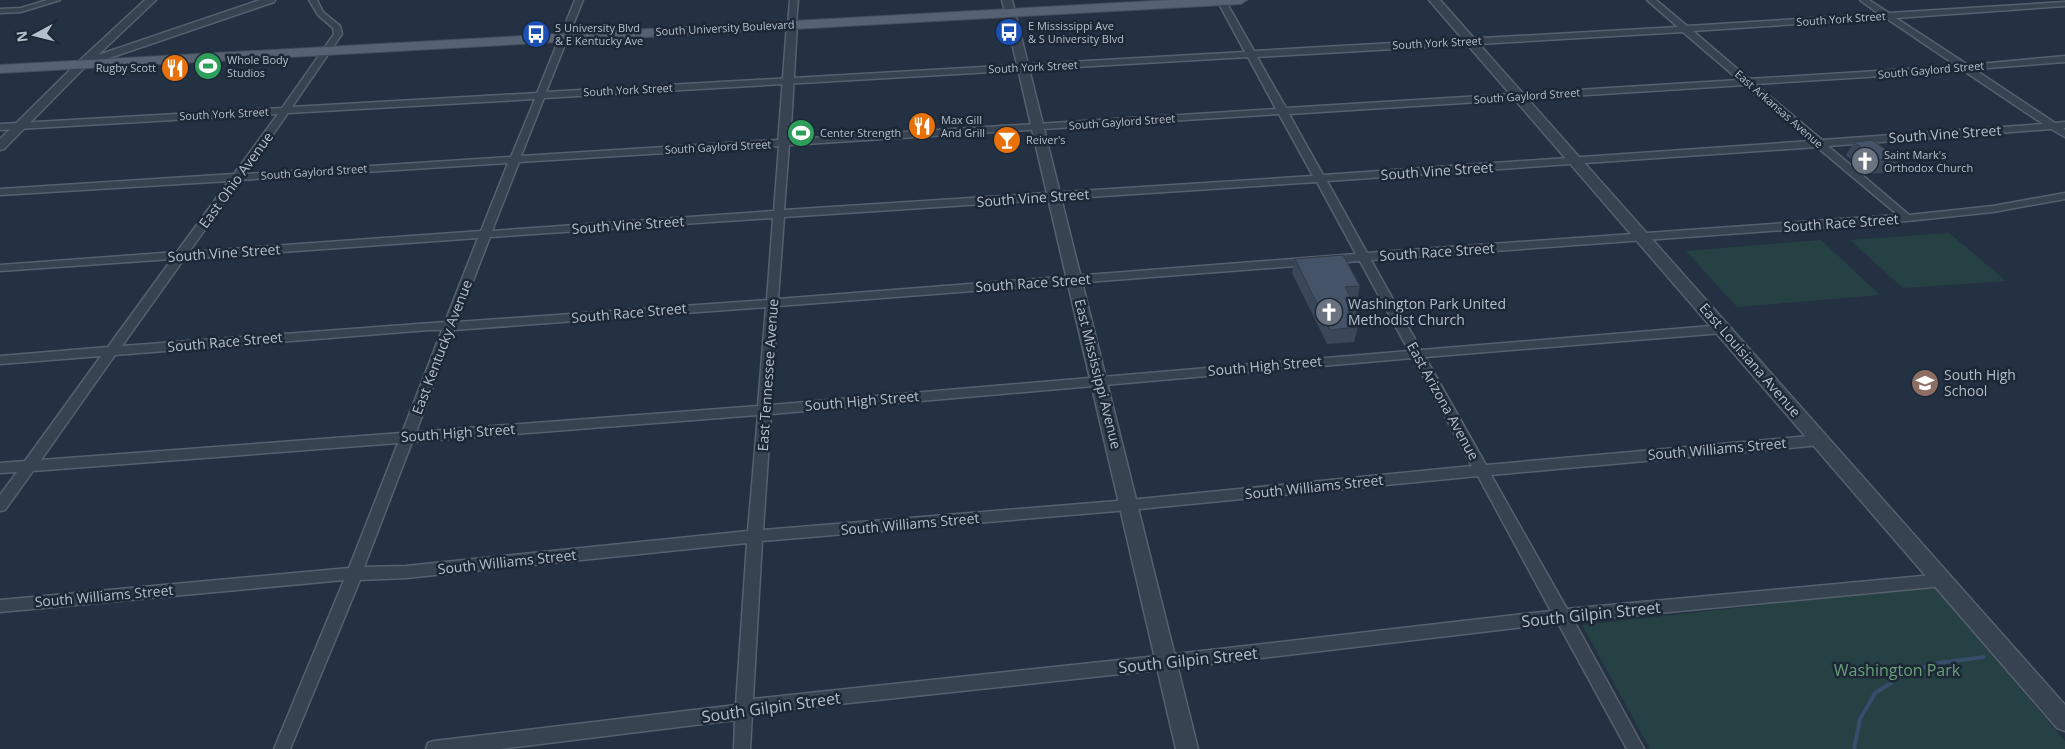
<svg xmlns="http://www.w3.org/2000/svg" width="2065" height="749" viewBox="0 0 2065 749" font-family="'Open Sans',sans-serif">
<style>
.green{fill:#264143}
.lines{fill:none;stroke-linecap:round;stroke-linejoin:round}
.stream{stroke:#364d6b;stroke-width:4}
.minor-casing{stroke:#56616f;stroke-width:3}
.tertiary-casing{stroke:#56616f;stroke-width:3}
.primary-casing{stroke:#424c5b;stroke-width:2}
.minor{fill:#384352;fill-rule:evenodd}
.tertiary{fill:#384352;fill-rule:evenodd}
.primary{fill:#566272;fill-rule:evenodd}
.wall{fill:#3a4759}
.building{fill:#445367;stroke:#303a48}
.labels{text-anchor:middle;stroke-width:5;stroke-linejoin:round;paint-order:stroke}
.far-street-label{font-size:11px;fill:#b5becc;stroke:#1d2837}
.far-poi-label{font-size:11px;fill:#b5becc;stroke:#1d2837;text-anchor:start}
.street-label{font-size:14px;fill:#b5becc;stroke:#1d2837}
.poi-label{font-size:14px;fill:#b5becc;stroke:#1d2837;text-anchor:start}
.near-street-label{font-size:16px;fill:#b5becc;stroke:#1d2837}
.near-park-label{font-size:16px;fill:#6a9f75;stroke:#1d2837}
</style>
<rect width="100%" height="100%" fill="#233143"/>
<!-- green -->
<g class="green">
<polygon points="1949,233 2006,281 1903,288 1850,240"/>
<polygon points="1821,240 1880,295 1737,307 1686,251"/>
<polygon points="1933,586 2065,741 2065,749 1650,749 1582,625"/>
</g>
<g class="lines">
<!-- stream -->
<g class="stream">
<polyline points="1909,672 1938,663 1984,657"/>
<polyline points="1854,749 1860,719 1875,693 1891,683"/>
</g>
<!-- minor casing -->
<g class="minor-casing">
<g id="minor">
<polygon points="47,0 60,0 21,12 0,13 0,9 21,8"/>
<path d="M309,0H317L323,12L340,26L342,34L292,107L537,93L575,0H583L546,92L1245,52L1217,0H1225L1254,51L1678,27L1647,0H1656L1687,26L1879,14L1860,0H1869L1889,13L2065,2V6L1896,18L1968,65L2065,56V62L1974,69L2055,123L2065,122V128H2063L2065,130V137L2051,129L1828,146L1909,215L1993,206L2065,193V199L1993,212L1907,221L1371,260L1421,350L1723,325L1729,329L1723,333L1425,357L1486,465L1821,435L1826,437L1828,440L1826,443L1821,445L1491,475L1567,609L1944,574L1949,576L1951,580L1949,584L1944,586L1574,621L1644,749H1627L1558,623L1167,669L755,713L752,714L750,749H734L735,720L500,749H426L428,743L434,741L736,705L747,543L406,578L360,580L290,749H274L344,580L0,612V600L349,568L398,443L33,471L5,510L0,511V495L17,472L0,473V463L25,461L101,356L0,364V356L108,347L172,259L0,271V265L177,252L229,181L0,195V189L234,174L278,114L0,130V124L282,108L334,34L333,28L318,15ZM1886,18L1957,66L1749,79L1693,31ZM1683,32L1739,80L1286,108L1257,57ZM1248,57L1276,109L521,156L544,98ZM1964,71L2043,124L1822,140L1755,84ZM1745,85L1811,141L1323,175L1289,114ZM535,99L511,157L245,174L288,113ZM1279,114L1313,176L784,210L789,145ZM779,146L774,211L492,231L519,162ZM1817,147L1898,215L1367,253L1327,181ZM508,163L481,231L189,252L240,180ZM1317,182L1356,254L778,299L784,217ZM773,218L767,300L457,322L490,237ZM478,238L445,322L122,346L184,259ZM1360,261L1409,351L771,405L778,306ZM766,307L758,406L416,432L454,330ZM429,330H442L402,433L41,460L115,355ZM1413,358L1472,466L1129,500L763,530L771,414ZM758,415L748,531L406,566L364,567L412,442ZM1478,476L1551,611L1167,655L753,699L762,541L1129,510Z"/>
<polygon points="790,0 798,0 796,24 792,26 788,24"/>
</g>
</g>
<!-- tertiary casing -->
<g class="tertiary-casing">
<g id="tertiary">
<polygon points="145,0 156,0 98,55 260,0 275,0 274,2 86,66 4,149 0,150 0,139 78,62"/>
<polygon points="1002,0 1012,0 1198,749 1176,749"/>
<polygon points="1429,0 1440,0 2065,705 2065,731 2057,728"/>
<polygon points="792,21 797,24 790,144 784,148 778,144 787,24"/>
</g>
</g>
<!-- primary casing -->
<g class="primary-casing">
<polygon id="primary" points="1171,0 1247,0 1241,4 0,73 0,65"/>
</g>
<!-- minor -->
<use href="#minor" class="minor"/>
<!-- tertiary -->
<use href="#tertiary" class="tertiary"/>
<!-- primary -->
<use href="#primary" class="primary"/>
</g>
<!-- wall -->
<g class="wall">
<polygon points="1854,142 1900,159 1892,172 1869,174 1846,155"/>
<polygon points="1295,259 1360,286 1357,300 1352,300 1357,309 1354,321 1358,327 1354,342 1327,344 1292,273"/>
</g>
<!-- building -->
<g class="building">
<polygon points="1872,140 1900,159 1877,160 1854,142"/>
<polygon points="1343,255 1360,286 1345,287 1357,309 1348,310 1358,327 1330,330 1295,259"/>
</g>
<!-- icons -->
<defs>
<g id="bus-disc" transform="scale(1.4375)"><circle r="9.5" fill="#1a4fb4" stroke="#1d2837"/><path d="M-5-6H5V4H4V6H2V4H-2V6H-4V4H-5ZM-3.5-4V0h7V-4ZM-3.5 1.2v1.5H-2V1.2ZM2 1.2v1.5H3.5V1.2Z" fill="#fff"/></g>
<g id="stadium-disc" transform="scale(1.4375)"><circle r="9.5" fill="#2e9e5b" stroke="#1d2837"/><path d="M0-5a6.5 5 0 1 0 0 10a6.5 5 0 1 0 0-10ZM-3.5-1.8h7v3.6h-7Z" fill="#fff"/></g>
<g id="restaurant-disc" transform="scale(1.4375)"><circle r="9.5" fill="#e8710a" stroke="#1d2837"/><path d="M-5-6h1v4h1v-4h1v4h1v-4h1v5L-1.5 .5V6h-2V.5L-5-1ZM5-6V6H3V1.5H1.5Q1.5-4 5-6Z" fill="#fff"/></g>
<g id="bar-disc" transform="scale(1.4375)"><circle r="9.5" fill="#e8710a" stroke="#1d2837"/><path d="M-6-5H6L.8 .8V4.5H3.5V6h-7V4.5H-.8V.8Z" fill="#fff"/></g>
<g id="church-disc" transform="scale(1.4375)"><circle r="9.5" fill="#6b7280" stroke="#1d2837"/><path d="M-1.2-6h2.4v3.5h3.3v2.4h-3.3V6h-2.4V-.1h-3.3v-2.4h3.3Z" fill="#fff"/></g>
<g id="school-disc" transform="scale(1.4375)"><circle r="9.5" fill="#8d6e63" stroke="#1d2837"/><path d="M0-5L7-2L0 1L-7-2ZM-4 1L0 2.5L4 1V4Q0 6-4 4Z" fill="#fff"/></g>
</defs>
<g fill-rule="evenodd">
<use href="#bus-disc" x="1009" y="32"/>
<use href="#bus-disc" x="536" y="34"/>
<use href="#stadium-disc" x="208" y="66"/>
<use href="#restaurant-disc" x="175" y="68"/>
<use href="#restaurant-disc" x="922" y="126"/>
<use href="#stadium-disc" x="801" y="133"/>
<use href="#bar-disc" x="1007" y="140"/>
<use href="#church-disc" x="1865" y="161"/>
<use href="#church-disc" x="1329" y="312"/>
<use href="#school-disc" x="1925" y="383"/>
</g>
<g class="labels">
<!-- far-street labels -->
<g class="far-street-label">
<text transform="translate(1841 19) rotate(-4)" y="4">South York Street</text>
<text transform="translate(725 28) rotate(-3)" y="4">South University Boulevard</text>
<text transform="translate(1437 43) rotate(-3)" y="4">South York Street</text>
<text transform="translate(1033 67) rotate(-3)" y="4">South York Street</text>
<text transform="translate(1931 70) rotate(-5)" y="4">South Gaylord Street</text>
<text transform="translate(628 90) rotate(-3)" y="4">South York Street</text>
<text transform="translate(1527 96) rotate(-4)" y="4">South Gaylord Street</text>
<text transform="translate(1779 109) rotate(41)" y="4">East Arkansas Avenue</text>
<text transform="translate(224 114) rotate(-3)" y="4">South York Street</text>
<text transform="translate(1122 122) rotate(-4)" y="4">South Gaylord Street</text>
<text transform="translate(718 147) rotate(-3)" y="4">South Gaylord Street</text>
<text transform="translate(314 172) rotate(-4)" y="4">South Gaylord Street</text>
</g>
<!-- far-poi labels -->
<g class="far-poi-label">
<text x="1028" y="30">E Mississippi Ave<tspan x="1028" dy="13">&amp; S University Blvd</tspan></text>
<text x="555" y="32">S University Blvd<tspan x="555" dy="13">&amp; E Kentucky Ave</tspan></text>
<text x="227" y="64">Whole Body<tspan x="227" dy="13">Studios</tspan></text>
<text x="156" y="72" text-anchor="end">Rugby Scott</text>
<text x="941" y="124">Max Gill<tspan x="941" dy="13">And Grill</tspan></text>
<text x="820" y="137">Center Strength</text>
<text x="1026" y="144">Reiver's</text>
<text x="1884" y="159">Saint Mark's<tspan x="1884" dy="13">Orthodox Church</tspan></text>
</g>
<!-- street labels -->
<g class="street-label">
<text transform="translate(1945 134) rotate(-4)" y="5">South Vine Street</text>
<text transform="translate(1437 171) rotate(-4)" y="5">South Vine Street</text>
<text transform="translate(236 180) rotate(-54)" y="5">East Ohio Avenue</text>
<text transform="translate(1033 198) rotate(-4)" y="5">South Vine Street</text>
<text transform="translate(1841 223) rotate(-4)" y="5">South Race Street</text>
<text transform="translate(628 225) rotate(-4)" y="5">South Vine Street</text>
<text transform="translate(1437 252) rotate(-4)" y="5">South Race Street</text>
<text transform="translate(224 253) rotate(-4)" y="5">South Vine Street</text>
<text transform="translate(1033 283) rotate(-4)" y="5">South Race Street</text>
<text transform="translate(629 313) rotate(-5)" y="5">South Race Street</text>
<text transform="translate(225 342) rotate(-5)" y="5">South Race Street</text>
<text transform="translate(442 347) rotate(-69)" y="5">East Kentucky Avenue</text>
<text transform="translate(1750 360) rotate(49)" y="5">East Louisiana Avenue</text>
<text transform="translate(1265 366) rotate(-5)" y="5">South High Street</text>
<text transform="translate(1098 374) rotate(76)" y="5">East Mississippi Avenue</text>
<text transform="translate(768 375) rotate(-86)" y="5">East Tennessee Avenue</text>
<text transform="translate(862 401) rotate(-5)" y="5">South High Street</text>
<text transform="translate(1443 401) rotate(61)" y="5">East Arizona Avenue</text>
<text transform="translate(458 433) rotate(-4)" y="5">South High Street</text>
<text transform="translate(1717 449) rotate(-5)" y="5">South Williams Street</text>
<text transform="translate(1314 487) rotate(-6)" y="5">South Williams Street</text>
<text transform="translate(910 524) rotate(-5)" y="5">South Williams Street</text>
<text transform="translate(507 562) rotate(-6)" y="5">South Williams Street</text>
<text transform="translate(104 596) rotate(-5)" y="5">South Williams Street</text>
</g>
<!-- poi labels -->
<g class="poi-label">
<text x="1348" y="309">Washington Park United<tspan x="1348" dy="16">Methodist Church</tspan></text>
<text x="1944" y="380">South High<tspan x="1944" dy="16">School</tspan></text>
</g>
<!-- near-street labels -->
<g class="near-street-label">
<text transform="translate(1591 614) rotate(-6)" y="6">South Gilpin Street</text>
<text transform="translate(1188 660) rotate(-6)" y="6">South Gilpin Street</text>
<text transform="translate(771 707) rotate(-8)" y="6">South Gilpin Street</text>
</g>
<!-- near-park labels -->
<g class="near-park-label">
<text x="1897" y="676">Washington Park</text>
</g>
</g>
<!-- north arrow -->
<g transform="translate(35 35) rotate(263)" stroke="#1d2837" stroke-width="4" paint-order="stroke">
<path d="M0-4L9 19L0 12L-9 19Z" fill="#b5becc"/>
<text y="-8" font-size="14" font-weight="bold" text-anchor="middle" fill="#b5becc">N</text>
</g>
</svg>
